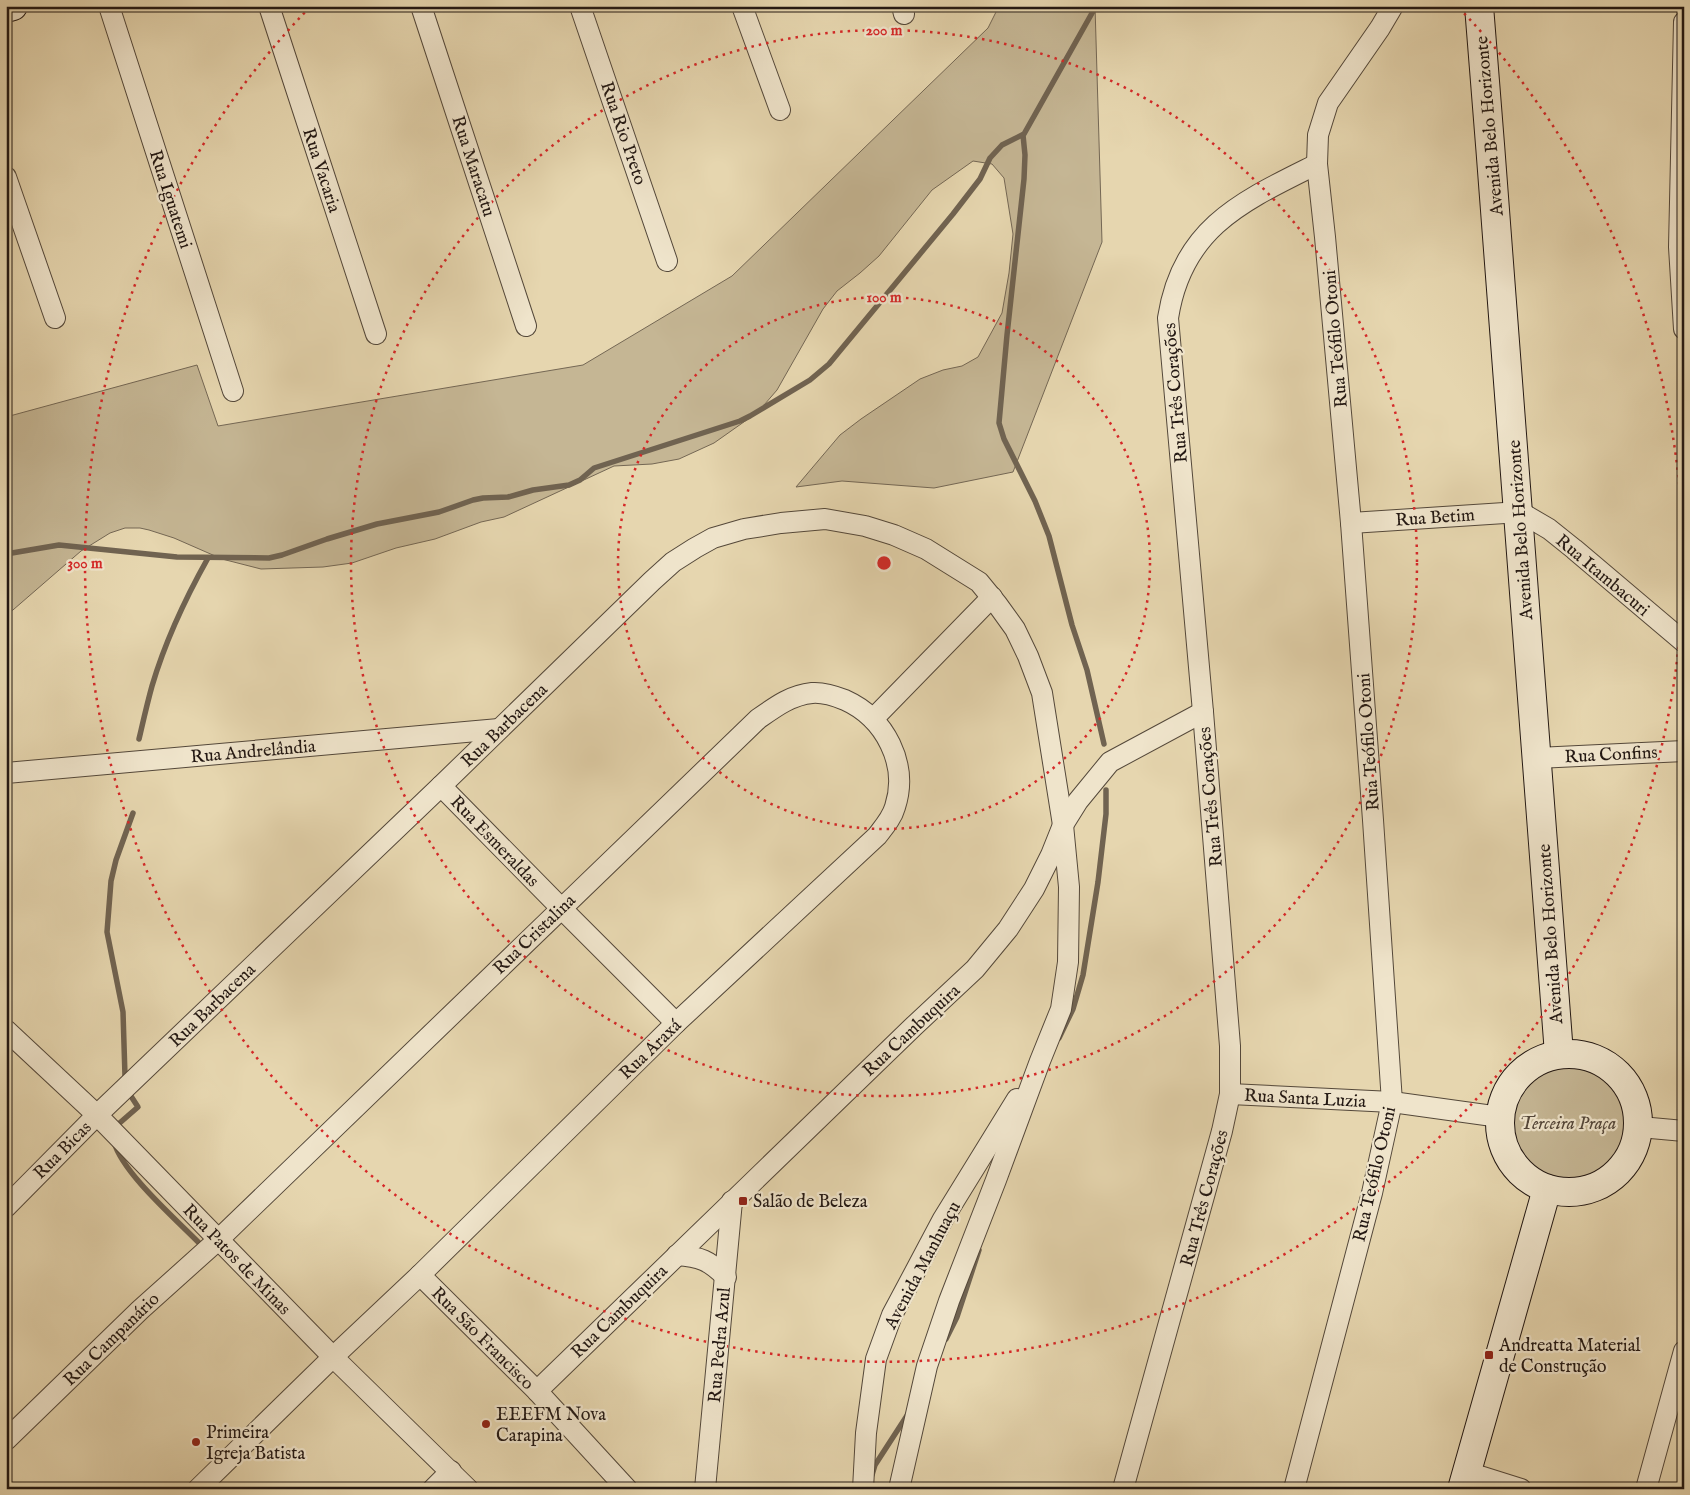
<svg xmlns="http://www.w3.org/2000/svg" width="1690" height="1495" viewBox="0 0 1690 1495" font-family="'IM FELL English',serif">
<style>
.green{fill:#c5b694;stroke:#746754}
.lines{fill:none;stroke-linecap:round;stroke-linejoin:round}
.stream{stroke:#706351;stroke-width:5.5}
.street-casing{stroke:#54483a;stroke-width:22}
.secondary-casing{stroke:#231813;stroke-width:30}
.street{stroke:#efe4cb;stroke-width:20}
.secondary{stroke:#efe4cb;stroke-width:28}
.ring{fill:none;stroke:#d62828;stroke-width:2.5;stroke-dasharray:2.5 5}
.poi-dot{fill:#8f2418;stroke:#efe4cb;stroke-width:2}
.labels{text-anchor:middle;stroke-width:4.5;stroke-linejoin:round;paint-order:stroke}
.street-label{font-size:18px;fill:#231813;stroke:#efe4cb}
.park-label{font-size:18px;font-style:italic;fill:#54473a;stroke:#efe4cb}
.poi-label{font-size:18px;fill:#231813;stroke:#efe4cb;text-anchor:start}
.centre{fill:#d62828;stroke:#efe4cb;stroke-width:2.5}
.ring-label{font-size:15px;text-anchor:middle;font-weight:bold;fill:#d62828;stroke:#efe4cb;stroke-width:4.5;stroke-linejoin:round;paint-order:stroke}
</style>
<rect width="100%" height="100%" fill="#e6d6af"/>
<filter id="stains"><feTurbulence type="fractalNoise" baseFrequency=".004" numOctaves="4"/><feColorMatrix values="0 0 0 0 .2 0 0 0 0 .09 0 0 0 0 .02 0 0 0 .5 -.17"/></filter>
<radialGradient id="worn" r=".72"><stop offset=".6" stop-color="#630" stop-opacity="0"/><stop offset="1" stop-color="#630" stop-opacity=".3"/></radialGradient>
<!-- green -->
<g class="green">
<polygon points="999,6 1095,6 1102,242 1013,472 934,488 842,481 796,487 840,435 861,419 920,379 943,370 962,366 978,357 1002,313 1009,273 1013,234 1004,178 992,164 973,161 932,190 879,256 860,273 837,291 823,309 777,390 758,412 714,443 679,459 652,464 614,466 504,517 481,522 435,539 396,548 352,563 323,567 261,569 222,559 174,538 149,530 140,528 125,528 110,533 81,551 6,616 6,417 197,365 218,426 583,365 732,276 988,28"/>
<circle cx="1568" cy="1123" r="57"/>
</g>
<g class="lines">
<!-- stream -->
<g class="stream">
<polyline points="1023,135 1025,155 1024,179 1007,335 999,423 1004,439 1035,501 1049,536 1072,625 1087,670 1104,744"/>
<polyline points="6,554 59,545 177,557 269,558 282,555 327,539 377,524 439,512 473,500 483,498 508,497 533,490 569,485 580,480 594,468 740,421 750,416 810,380 829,364 953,214 980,179 990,158 1002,145 1024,134 1096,6"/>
<path d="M139,739C143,722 147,704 152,686C165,642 185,599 208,558"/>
<polyline points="1059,1038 1073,1009 1083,975 1098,882 1106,814 1106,790"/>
<polyline points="125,1076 123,1012 107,932 111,881 116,860 133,813"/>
<polyline points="115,1127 138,1107 127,1090"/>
<path d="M114,1142C123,1174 178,1221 202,1246"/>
<polyline points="946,1339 957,1317 979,1250"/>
<polyline points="872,1475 875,1465 908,1414"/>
</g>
<!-- street casing -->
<g class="street-casing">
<g id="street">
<polyline points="109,6 233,391"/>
<polyline points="269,6 376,334"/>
<polyline points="421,6 526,326"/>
<polyline points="580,6 667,261"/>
<polyline points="742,6 780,110"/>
<polyline points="902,6 904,14"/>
<polyline points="1684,22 1679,247 1684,329"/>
<polyline points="6,177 55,318"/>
<polyline points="1351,523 1520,512 1549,529 1574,549 1684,642"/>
<polyline points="873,719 992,597"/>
<polyline points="1537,758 1684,751"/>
<polyline points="6,773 499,729"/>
<polyline points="441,786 561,908 676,1023"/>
<polyline points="6,1030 97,1115 333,1357 468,1489"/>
<polyline points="1230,1094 1392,1102 1500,1117"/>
<polyline points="1640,1127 1684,1131"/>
<polyline points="6,1207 97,1115 441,786 652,581 673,562 695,548 713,538 744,529 781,523 825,519 865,526 894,535 926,549 979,582 997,604 1015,629 1028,656 1042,693 1063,825 1069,887 1068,962 1061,1009 1040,1061 996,1180 949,1301 927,1366 899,1489"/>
<path d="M677,1255C700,1257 709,1260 726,1277"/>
<polyline points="420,1275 537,1391 627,1489"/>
<polyline points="537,1391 914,1026 975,969 1008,929 1034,889 1051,855 1063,825 1078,801 1110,762 1203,712"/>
<path d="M6,1440L140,1310L218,1240L758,719C775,707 791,695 812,693C824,692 835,696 845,700C885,718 909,764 895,807C892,818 884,827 877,836L676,1023L420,1275L333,1357L198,1489"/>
<polyline points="1467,1472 1521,1489"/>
<polyline points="433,1489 451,1471"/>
<polyline points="705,1489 732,1201"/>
<polyline points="863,1489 866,1433 876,1359 892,1315 943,1219 1017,1099"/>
<path d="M1123,1489L1222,1131L1230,1094V1046L1203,712L1168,318C1182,227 1243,201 1317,164"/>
<polyline points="1294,1489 1372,1193 1392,1102 1373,820 1351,523 1325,237 1317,164 1318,135 1328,103 1380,28 1393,6"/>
<polyline points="1646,1489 1684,1351"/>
</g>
</g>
<!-- secondary casing -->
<g class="secondary-casing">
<g id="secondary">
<path d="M1479,6C1507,355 1533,704 1559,1054"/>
<polyline points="6,8 13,6"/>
<circle cx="1569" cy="1123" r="69"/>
<polyline points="1462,1489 1547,1189"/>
</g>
</g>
<!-- street -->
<use href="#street" class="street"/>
<!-- secondary -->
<use href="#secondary" class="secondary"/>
</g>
<!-- distance rings -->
<g class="ring">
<circle cx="884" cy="563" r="266"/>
<circle cx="884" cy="563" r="533"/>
<path d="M1459 8A799 799 0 1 1 309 8"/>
</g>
<!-- markers -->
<g class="poi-dot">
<rect x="738" y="1196" width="10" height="10" rx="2.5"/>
<rect x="1484" y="1350" width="10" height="10" rx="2.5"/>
<circle cx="486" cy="1424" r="5"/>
<circle cx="196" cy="1442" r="5"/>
</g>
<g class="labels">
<!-- street labels -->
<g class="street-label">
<text transform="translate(1489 126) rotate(-95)" y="6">Avenida Belo Horizonte</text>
<text transform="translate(624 133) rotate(71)" y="6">Rua Rio Preto</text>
<text transform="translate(474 166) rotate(72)" y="6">Rua Maracatu</text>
<text transform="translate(322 170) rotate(72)" y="6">Rua Vacaria</text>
<text transform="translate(171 199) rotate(72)" y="6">Rua Iguatemi</text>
<text transform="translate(1335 339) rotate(-95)" y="6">Rua Teófilo Otoni</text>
<text transform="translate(1175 393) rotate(-95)" y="6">Rua Três Corações</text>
<text transform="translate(1435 517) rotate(-4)" y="6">Rua Betim</text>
<text transform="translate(1520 530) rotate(-94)" y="6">Avenida Belo Horizonte</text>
<text transform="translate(1603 575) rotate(40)" y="6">Rua Itambacuri</text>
<text transform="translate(504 725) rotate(-44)" y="6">Rua Barbacena</text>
<text transform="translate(1368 742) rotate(-94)" y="6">Rua Teófilo Otoni</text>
<text transform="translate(253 751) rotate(-5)" y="6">Rua Andrelândia</text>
<text transform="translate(1611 754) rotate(-3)" y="6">Rua Confins</text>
<text transform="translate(1210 797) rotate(-95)" y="6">Rua Três Corações</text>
<text transform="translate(495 841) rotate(46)" y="6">Rua Esmeraldas</text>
<text transform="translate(534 934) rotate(-44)" y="6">Rua Cristalina</text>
<text transform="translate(1550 934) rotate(-94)" y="6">Avenida Belo Horizonte</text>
<text transform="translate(212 1005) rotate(-44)" y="6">Rua Barbacena</text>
<text transform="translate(911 1030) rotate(-43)" y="6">Rua Cambuquira</text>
<text transform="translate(650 1049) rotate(-44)" y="6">Rua Araxá</text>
<text transform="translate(1305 1098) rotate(3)" y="6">Rua Santa Luzia</text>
<text transform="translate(62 1150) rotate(-45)" y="6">Rua Bicas</text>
<text transform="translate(1374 1174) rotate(-77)" y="6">Rua Teófilo Otoni</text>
<text transform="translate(1204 1198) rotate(-75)" y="6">Rua Três Corações</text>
<text transform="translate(237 1259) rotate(46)" y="6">Rua Patos de Minas</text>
<text transform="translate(922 1265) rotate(-62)" y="6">Avenida Manhuaçu</text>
<text transform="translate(619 1311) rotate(-44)" y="6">Rua Cambuquira</text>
<text transform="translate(483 1338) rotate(45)" y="6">Rua São Francisco</text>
<text transform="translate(111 1339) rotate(-44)" y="6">Rua Campanário</text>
<text transform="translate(719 1345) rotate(-85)" y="6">Rua Pedra Azul</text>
</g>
<!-- park labels -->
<g class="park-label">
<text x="1568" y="1129">Terceira Praça</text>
</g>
<!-- poi labels -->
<g class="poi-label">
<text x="753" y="1207">Salão de Beleza</text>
<text x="1499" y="1351">Andreatta Material<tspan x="1499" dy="21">de Construção</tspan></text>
<text x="496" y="1420">EEEFM Nova<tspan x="496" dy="21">Carapina</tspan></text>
<text x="206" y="1438">Primeira<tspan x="206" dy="21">Igreja Batista</tspan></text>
</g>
</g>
<circle cx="884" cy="563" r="8" class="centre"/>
<g class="ring-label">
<text x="884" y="35">200 m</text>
<text x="884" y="302">100 m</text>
<text x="85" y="568">300 m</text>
</g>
<!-- margin -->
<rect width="1690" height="1495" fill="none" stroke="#e6d6af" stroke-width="25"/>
<rect x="8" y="8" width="1675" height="1480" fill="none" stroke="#231813" stroke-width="2.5"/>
<rect x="12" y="12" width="1665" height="1470" fill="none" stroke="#231813"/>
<rect width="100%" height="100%" filter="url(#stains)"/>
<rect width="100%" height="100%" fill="url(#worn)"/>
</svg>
